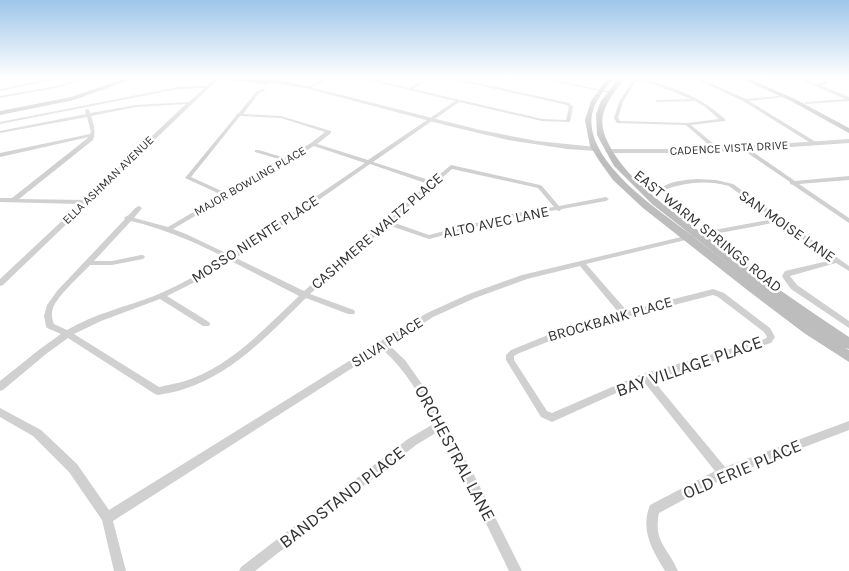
<svg xmlns="http://www.w3.org/2000/svg" width="849" height="571" viewBox="0 0 849 571" font-family="Karla,sans-serif">
<style>
.lines{fill:none;stroke-linecap:round;stroke-linejoin:round}
.minor{fill:#d0d0d0;fill-rule:evenodd}
.tertiary{fill:#d0d0d0;fill-rule:evenodd}
.secondary{fill:#bdbdbd;fill-rule:evenodd}
.labels{text-anchor:middle;stroke-width:5;stroke-linejoin:round;paint-order:stroke}
.far-street-label{font-size:12px;fill:#333;stroke:#fff}
.street-label{font-size:15px;fill:#333;stroke:#fff}
.near-street-label{font-size:18px;fill:#333;stroke:#fff}
</style>
<rect width="100%" height="100%" fill="#fff"/>
<g class="lines">
<!-- minor -->
<g class="minor">
<polygon points="53,78 62,78 0,91 0,89"/>
<polygon points="83,78 90,78 56,88 0,98 0,96 56,86"/>
<path d="M215,78L218,79L3,285L0,286V279L80,204L0,202V198H12L89,137L0,157V153L90,134L91,132L87,117L0,133V131L86,114L85,110L87,109L89,110L90,113L136,105L189,102L204,88L178,89L0,124V122L178,87L206,86ZM186,104L84,200L19,199L93,140C96,132 94,125 91,116L136,107Z"/>
<polygon points="325,78 331,78 310,88 307,87"/>
<path d="M360,78H368L409,88L427,78H432L413,89L542,119L566,120L569,107L567,105L447,78H456L569,103L573,107L570,122L542,121L459,102L373,162L432,181L451,165L540,185L542,186L559,206L606,197L609,199L606,201L562,209L559,211L556,210L511,218L429,239L388,225L310,294L354,310L355,312L354,314H348L306,298C270,333 233,374 184,389C176,392 167,393 158,395L155,394L68,338L46,354L3,390L0,391V381L40,349L61,334L47,328L46,326L44,316L47,305L57,291L125,219L124,218L125,217C131,215 133,208 139,206L142,208L134,218L168,227L222,195L185,178L236,116V114H238L257,91L264,89L266,90L259,93L243,114L281,116L331,131V133L317,144L368,160L455,101ZM240,116L281,118L325,132L311,143L285,158L259,150H255V152L282,160L226,193L191,177ZM314,146L365,163L230,255L186,234L173,229ZM370,164L428,184L304,291L236,258ZM452,169L538,188L554,207L511,214L429,235L392,222ZM131,221C164,229 195,242 226,258C202,272 179,286 154,296C125,307 94,314 67,330L54,324C52,319 51,314 53,308C58,295 80,276 90,265H112L143,259L145,257L143,255H141L112,261H94ZM231,261L299,296C265,328 229,368 182,382C174,384 167,385 159,387L74,334L101,321L160,299L203,326H209L210,324L209,322L167,296L197,281Z"/>
<polygon points="535,78 544,78 612,92 610,93"/>
<polygon points="693,78 699,78 746,99 787,95 787,97 785,97 749,101 819,144 814,145 743,101"/>
<polygon points="797,78 803,78 816,84 824,82 824,78 828,78 827,84 820,85 849,97 849,101 805,104 805,102 807,102 845,99"/>
<path d="M639,79C671,85 701,97 725,119V121L691,125L721,150V152H717L686,125L617,123L614,118L619,102L633,80ZM639,81L659,86L691,99L658,100H656V102L695,101L704,106L719,119L687,123L620,121L618,118L623,102L635,82Z"/>
<polygon points="743,148 747,148 795,181 849,176 849,180 799,184 849,218 849,223 793,185 790,184 790,182 743,150"/>
<path d="M697,179L716,180L733,184L849,266V271L836,263L790,276L797,285L849,321V328L791,289L783,278L782,276L785,271L832,260L778,222L698,237L586,264L627,311L713,289L724,293L770,328L775,337L771,343L653,380L725,467L849,421V430L726,477L659,513C653,542 668,547 678,571H665C652,550 640,530 650,505L715,471L644,382L634,385L552,422L541,417L506,360V355L511,350L575,324L619,313L580,266L527,279L475,298L433,317L389,345L405,360L426,390L475,477L522,571H509L467,484L439,431L416,445L255,571H239L241,567L408,439L435,423C420,396 406,370 382,349L113,521L126,571H114L102,520L69,472L33,436L0,417V408L41,430L77,464L109,510L378,343L379,342L427,313L469,294L522,275L698,233L774,219L729,186C707,180 685,182 664,190L661,188C671,181 684,180 697,179ZM713,295L718,297L764,332L767,337L765,339L642,374L552,413L547,411L514,360V356L517,354L580,329Z"/>
</g>
<!-- tertiary -->
<g class="tertiary">
<polygon points="241,78 267,78 290,82 480,130 537,141 596,147 599,149 596,151 567,149 508,140 449,126 305,88"/>
<polygon points="849,139 849,143 704,153 608,153 605,151 608,149 704,149"/>
</g>
<!-- secondary -->
<g class="secondary">
<polygon points="126,78 135,78 74,100 0,115 0,111 71,97"/>
<polygon points="210,78 266,80 279,78 267,84"/>
<path d="M608,78H614C605,89 595,100 592,114C584,160 654,207 686,231C704,245 722,259 740,273L652,204L614,166L597,135L596,114L601,101L619,78H625C612,96 596,112 605,136C621,177 669,208 703,234C751,270 799,304 849,337V349L845,348L849,350V362L804,333L746,289L643,208L613,180L600,162L590,146L585,120L591,101Z"/>
<polygon points="740,78 748,78 795,99 849,128 849,133 791,101"/>
</g>
</g>
<!-- sky -->
<linearGradient id="sky" x2="0" y2="1"><stop stop-color="#9ec6ea"/><stop offset="0.49" stop-color="#fff"/><stop offset="1" stop-color="#fff" stop-opacity="0"/></linearGradient>
<rect width="849" height="158" fill="url(#sky)"/>
<g class="labels">
<!-- far-street labels -->
<g class="far-street-label">
<text transform="translate(729 148) rotate(-3)" y="4">CADENCE VISTA DRIVE</text>
<text transform="translate(108 180) rotate(-44)" y="4">ELLA ASHMAN AVENUE</text>
<text transform="translate(250 181) rotate(-30)" y="4">MAJOR BOWLING PLACE</text>
</g>
<!-- street labels -->
<g class="street-label">
<text transform="translate(496 222) rotate(-12)" y="5">ALTO AVEC LANE</text>
<text transform="translate(787 226) rotate(35)" y="5">SAN MOISE LANE</text>
<text transform="translate(377 231) rotate(-41)" y="5">CASHMERE WALTZ PLACE</text>
<text transform="translate(708 231) rotate(39)" y="5">EAST WARM SPRINGS ROAD</text>
<text transform="translate(255 239) rotate(-33)" y="5">MOSSO NIENTE PLACE</text>
<text transform="translate(610 319) rotate(-16)" y="5">BROCKBANK PLACE</text>
<text transform="translate(387 342) rotate(-32)" y="5">SILVA PLACE</text>
</g>
<!-- near-street labels -->
<g class="near-street-label">
<text transform="translate(689 366) rotate(-19)" y="6">BAY VILLAGE PLACE</text>
<text transform="translate(455 453) rotate(62)" y="6">ORCHESTRAL LANE</text>
<text transform="translate(742 469) rotate(-23)" y="6">OLD ERIE PLACE</text>
<text transform="translate(342 497) rotate(-38)" y="6">BANDSTAND PLACE</text>
</g>
</g>
</svg>
